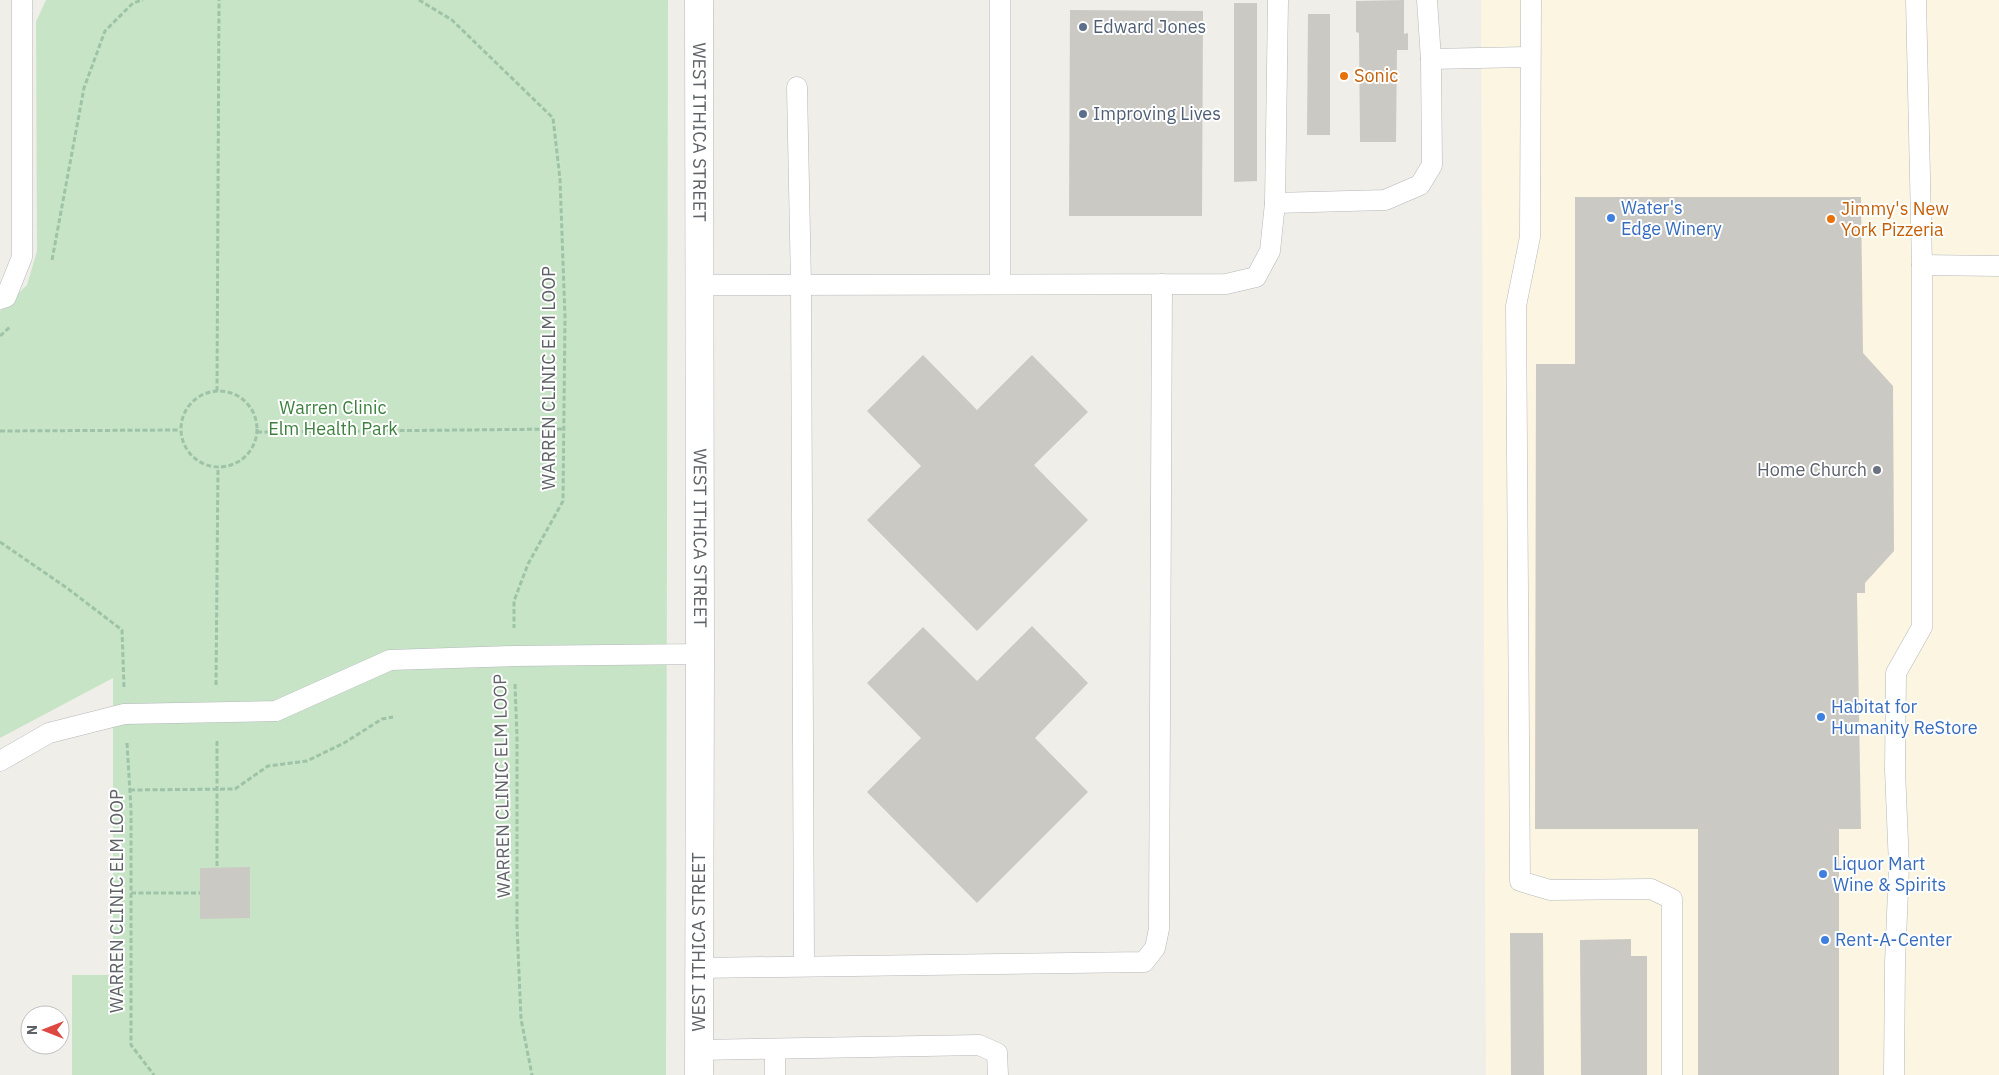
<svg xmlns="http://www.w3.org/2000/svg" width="1999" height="1075" viewBox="0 0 1999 1075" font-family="'IBM Plex Sans',sans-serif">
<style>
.commercial{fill:#fcf5e1}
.green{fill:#c7e5c6}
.building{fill:#cbc9c4}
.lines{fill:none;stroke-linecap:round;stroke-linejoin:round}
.lane-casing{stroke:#b4b7bb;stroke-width:21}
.street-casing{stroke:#b4b7bb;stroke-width:29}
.path{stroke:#9ec3a8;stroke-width:3;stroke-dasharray:5 2.5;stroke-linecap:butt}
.lane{stroke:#fff;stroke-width:20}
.street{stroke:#fff;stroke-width:28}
.service-dot{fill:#5c6f8a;stroke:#fff;stroke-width:2}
.food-dot{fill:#e8710a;stroke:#fff;stroke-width:2}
.shop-dot{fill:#3f7fe0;stroke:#fff;stroke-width:2}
.worship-dot{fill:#6b7280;stroke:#fff;stroke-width:2}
.labels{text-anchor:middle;stroke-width:4;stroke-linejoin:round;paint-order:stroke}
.service-label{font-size:18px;fill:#4e5e75;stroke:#fff;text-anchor:start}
.food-label{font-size:18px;fill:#c56008;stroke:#fff;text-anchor:start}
.street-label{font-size:18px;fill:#5f6266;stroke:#fff}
.shop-label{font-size:18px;fill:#366cbe;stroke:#fff;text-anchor:start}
.park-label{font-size:18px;fill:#3c813d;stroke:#fff}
.worship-label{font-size:18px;fill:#5b616d;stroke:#fff;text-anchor:end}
</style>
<rect width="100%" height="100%" fill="#f0eee8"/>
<!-- commercial -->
<polygon class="commercial" points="1481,0 1999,0 1999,1075 1486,1075"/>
<!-- green -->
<polygon class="green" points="46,0 668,0 666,1075 72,1075 72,975 113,975 113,678 0,738 0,311 27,285 37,251 36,22"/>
<!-- building -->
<g class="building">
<polygon points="1404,0 1404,34 1408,33 1408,50 1397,50 1396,142 1360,142 1359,33 1356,32 1356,1"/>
<polygon points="1234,3 1257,3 1257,181 1234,182"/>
<polygon points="1070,10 1203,11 1202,216 1069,216"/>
<polygon points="1308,14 1330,14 1330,135 1307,135"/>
<polygon points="1575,197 1861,197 1863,353 1893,386 1894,551 1865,583 1865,593 1857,593 1861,829 1839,829 1839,1075 1698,1075 1698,829 1535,829 1536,364 1575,364"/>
<polygon points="923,355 977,410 1032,355 1088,412 1034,465 1088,520 977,631 867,520 921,466 867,411"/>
<polygon points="1032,626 1088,683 1035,738 1088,792 977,903 867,792 921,738 867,683 923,627 977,681"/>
<polygon points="250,867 250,918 200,919 200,868"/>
<polygon points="1510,933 1543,933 1544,1075 1511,1075"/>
<polygon points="1631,939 1631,956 1647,956 1647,1075 1581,1075 1580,940"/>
</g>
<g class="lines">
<!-- lane casing -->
<g class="lane-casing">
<g id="lane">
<polyline points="1000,0 1000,284"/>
<polyline points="1531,0 1530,237 1516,306 1520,881 1550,890 1651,889 1672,899 1672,1075"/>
<polyline points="1431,59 1530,57"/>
<polyline points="797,87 801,284 804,966"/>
<polyline points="1275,203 1385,200 1420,185 1432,165 1431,59 1427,0"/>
<polyline points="1922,265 1999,266"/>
<polyline points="699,285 1226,284 1256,277 1270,251 1275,203 1278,0"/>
<polyline points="0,299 6,297 22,257 22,0"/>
<polyline points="0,761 49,733 124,714 276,711 390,660 514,656 700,654"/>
<polyline points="699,968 1144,962 1155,948 1159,929 1162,284"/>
<polyline points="775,1049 775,1075"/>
<polyline points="699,1050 979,1045 997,1053 998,1075"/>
<polyline points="1894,1075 1895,963 1899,866 1895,770 1896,673 1922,627 1922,265 1916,0"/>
</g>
</g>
<!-- street casing -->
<g class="street-casing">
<g id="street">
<path id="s1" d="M699,0L700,654L699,1075"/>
</g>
</g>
<!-- path -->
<g class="path">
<polyline points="419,0 452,20 553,118 560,179 565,317 563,501 528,564 514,601 514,628"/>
<polyline points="52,260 84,88 105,31 133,3 143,0"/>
<polyline points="0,336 11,326"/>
<circle cx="219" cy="429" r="38"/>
<polyline points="217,391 219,0"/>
<polyline points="0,431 180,430"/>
<polyline points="257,432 565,429"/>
<polyline points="0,542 67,588 122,630 124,687"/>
<polyline points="515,684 517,737 517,926 521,1019 532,1075"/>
<polyline points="216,685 218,467"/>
<polyline points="217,741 217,868"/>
<polyline points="127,743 131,809 131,1045 154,1075"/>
<polyline points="130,790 235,789 268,766 307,761 344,743 382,719 393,717"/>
<polyline points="131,893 200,893"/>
</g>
<!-- lane -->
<use href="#lane" class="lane"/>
<!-- street -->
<use href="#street" class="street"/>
</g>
<!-- markers -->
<g class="service-dot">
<circle cx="1083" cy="27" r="5"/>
<circle cx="1083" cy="114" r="5"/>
</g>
<g class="food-dot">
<circle cx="1344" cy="76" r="5"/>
<circle cx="1831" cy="219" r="5"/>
</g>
<g class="shop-dot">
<circle cx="1611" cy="218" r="5"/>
<circle cx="1821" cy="717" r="5"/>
<circle cx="1823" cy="874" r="5"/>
<circle cx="1825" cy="940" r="5"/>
</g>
<circle class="worship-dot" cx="1877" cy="470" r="5"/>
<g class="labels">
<!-- service labels -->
<g class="service-label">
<text x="1093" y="33">Edward Jones</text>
<text x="1093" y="120">Improving Lives</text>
</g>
<!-- food labels -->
<g class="food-label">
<text x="1354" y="82">Sonic</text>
<text x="1841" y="215">Jimmy's New<tspan x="1841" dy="21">York Pizzeria</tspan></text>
</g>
<!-- street labels -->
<g class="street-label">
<text dy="6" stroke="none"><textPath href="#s1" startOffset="132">WEST ITHICA STREET</textPath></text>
<text transform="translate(549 378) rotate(-90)" y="6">WARREN CLINIC ELM LOOP</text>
<text dy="6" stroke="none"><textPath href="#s1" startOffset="538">WEST ITHICA STREET</textPath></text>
<text transform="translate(502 786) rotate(-91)" y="6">WARREN CLINIC ELM LOOP</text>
<text transform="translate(117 901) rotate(-90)" y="6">WARREN CLINIC ELM LOOP</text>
<text transform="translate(699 942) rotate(-90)" y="6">WEST ITHICA STREET</text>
</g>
<!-- shop labels -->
<g class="shop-label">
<text x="1621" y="214">Water's<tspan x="1621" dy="21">Edge Winery</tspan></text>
<text x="1831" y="713">Habitat for<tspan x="1831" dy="21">Humanity ReStore</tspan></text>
<text x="1833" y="870">Liquor Mart<tspan x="1833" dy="21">Wine &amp; Spirits</tspan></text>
<text x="1835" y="946">Rent-A-Center</text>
</g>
<!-- park labels -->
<g class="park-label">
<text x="333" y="414">Warren Clinic<tspan x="333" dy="21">Elm Health Park</tspan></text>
</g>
<!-- worship labels -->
<g class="worship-label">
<text x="1867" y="476">Home Church</text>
</g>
</g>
<!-- north arrow -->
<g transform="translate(45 1030) rotate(270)"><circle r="24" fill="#ffffff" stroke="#bfc0c2"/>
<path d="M0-4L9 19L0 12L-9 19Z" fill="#dd4840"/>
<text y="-8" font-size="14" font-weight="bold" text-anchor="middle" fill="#5f6266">N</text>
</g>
</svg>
